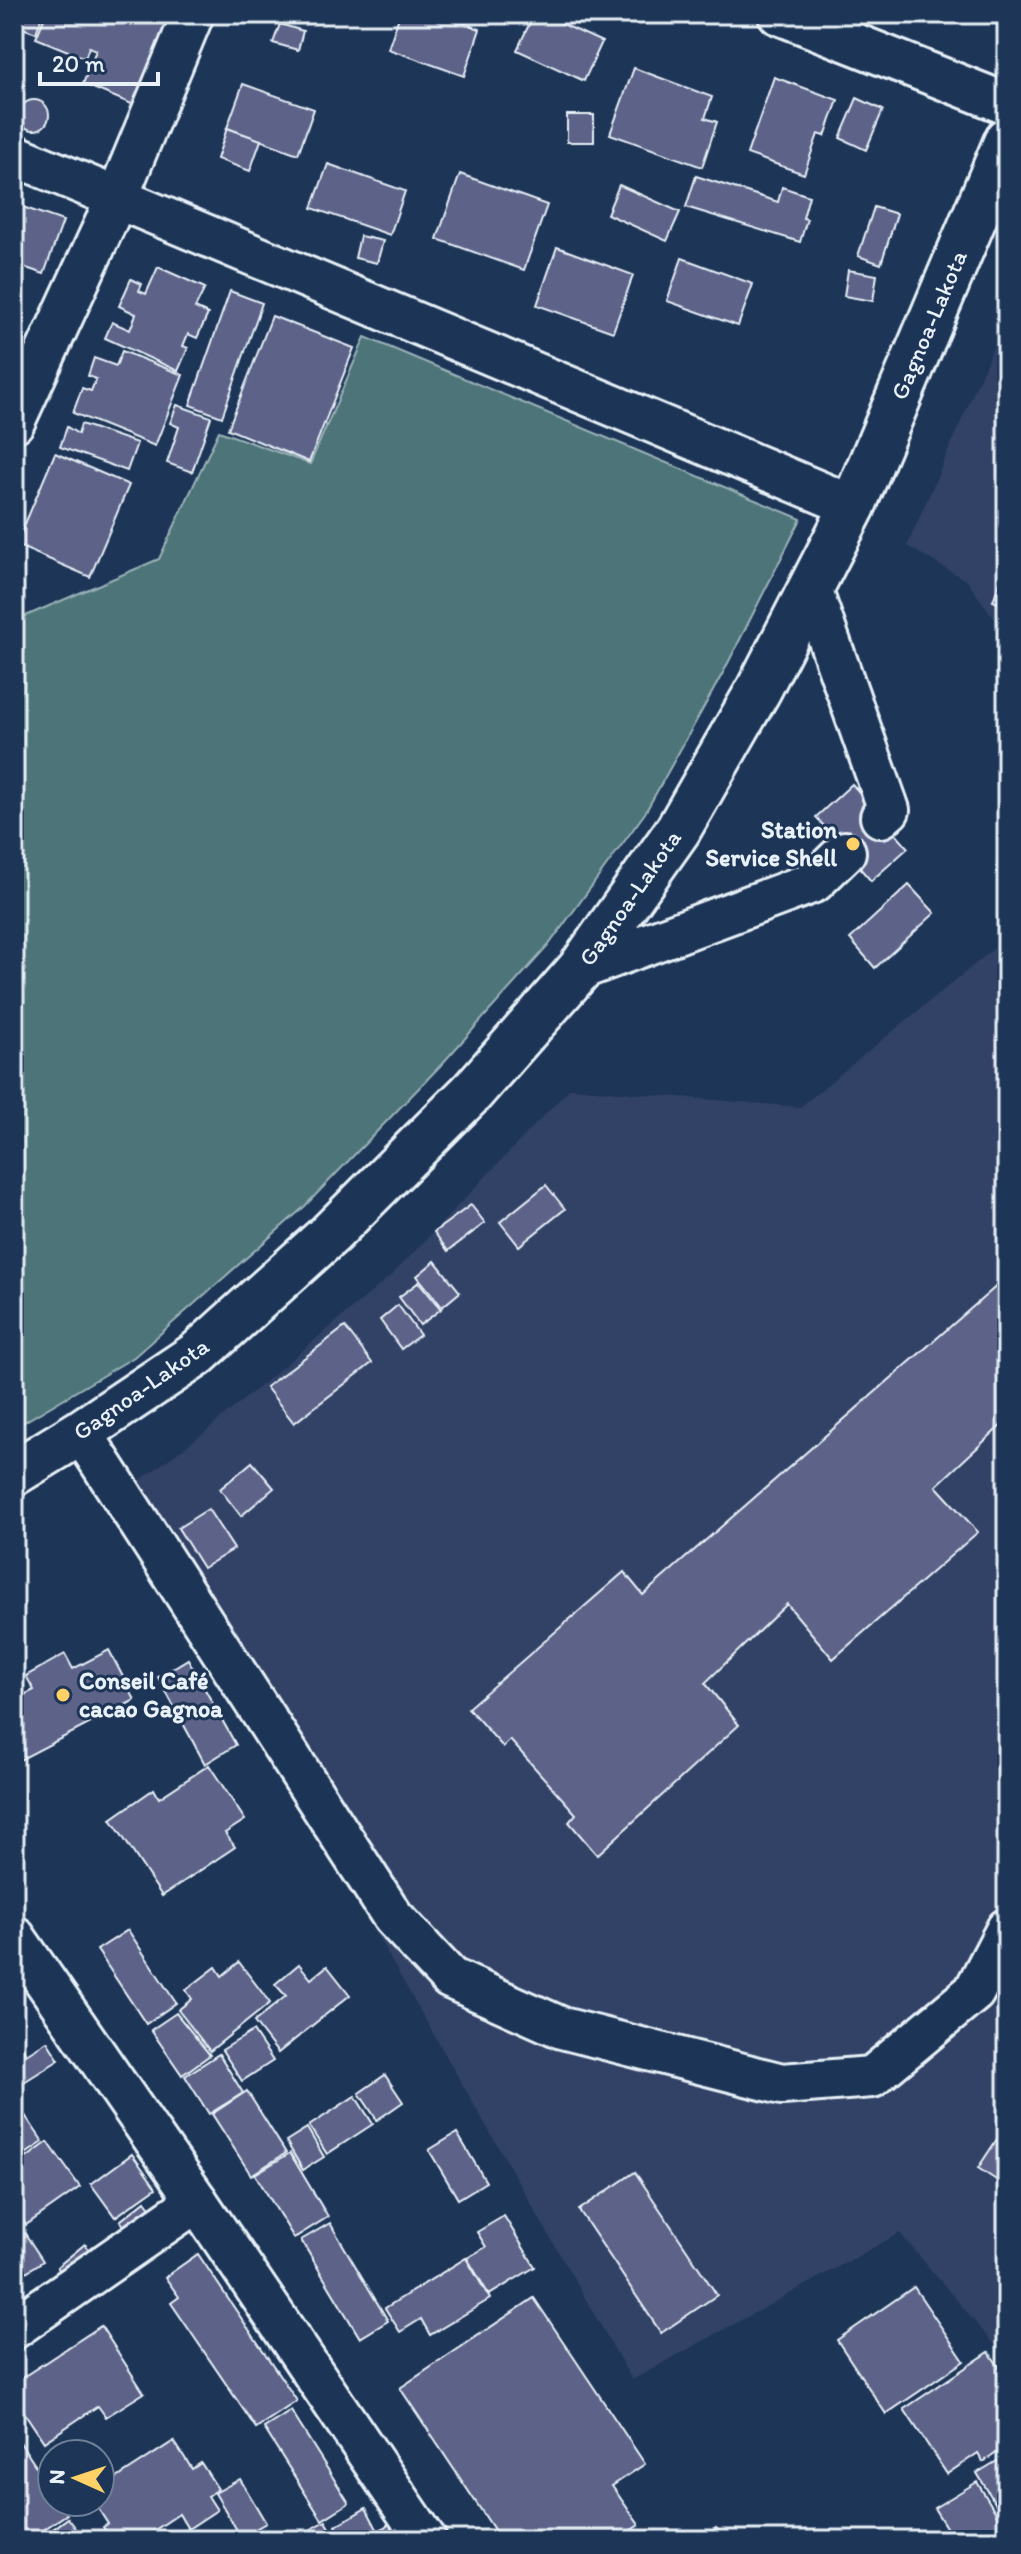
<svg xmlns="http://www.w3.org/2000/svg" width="1021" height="2554" viewBox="0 0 1021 2554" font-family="Itim,sans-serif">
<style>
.built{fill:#304266}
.green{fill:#4e7579;stroke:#9bb3b8;stroke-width:2}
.building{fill:#5d6288;stroke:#e8f1f8;stroke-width:2}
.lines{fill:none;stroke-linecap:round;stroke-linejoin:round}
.minor-casing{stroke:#e8f1f8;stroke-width:46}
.major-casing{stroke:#e8f1f8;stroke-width:50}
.minor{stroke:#1d3557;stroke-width:40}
.major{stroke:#1d3557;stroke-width:44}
.poi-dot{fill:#ffd166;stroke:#1d3557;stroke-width:3}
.labels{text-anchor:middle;stroke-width:6;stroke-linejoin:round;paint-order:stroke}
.street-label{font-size:24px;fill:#e8f1f8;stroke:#1d3557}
.poi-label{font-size:24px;font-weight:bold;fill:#e8f1f8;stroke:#1d3557;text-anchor:end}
</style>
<rect width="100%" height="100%" fill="#1d3557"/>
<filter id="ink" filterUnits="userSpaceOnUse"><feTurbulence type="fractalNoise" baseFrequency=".0125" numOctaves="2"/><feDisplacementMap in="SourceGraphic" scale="16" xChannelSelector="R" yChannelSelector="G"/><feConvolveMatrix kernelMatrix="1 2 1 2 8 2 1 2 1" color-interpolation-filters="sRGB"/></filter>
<g filter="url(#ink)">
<!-- built -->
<g class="built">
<polygon points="1007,315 1007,636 967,581 907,546"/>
<polygon points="1007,938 1007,2360 900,2233 632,2380 123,1493 205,1432 393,1274 570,1088 800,1107"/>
</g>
<!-- green -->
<polygon class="green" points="365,337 801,519 724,671 645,813 548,946 441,1065 304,1207 134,1357 14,1428 14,621 159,559 219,431 310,464"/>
<!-- building -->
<g class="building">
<polygon points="14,14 42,15 36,33 14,25"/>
<polygon points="46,14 170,14 134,105 83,84 96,50 89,47 85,58 36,38"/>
<polygon points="400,14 437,14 480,29 464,76 388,49"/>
<polygon points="534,14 541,14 602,42 584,81 517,50"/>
<polygon points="280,24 303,31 298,50 273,43"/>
<polygon points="14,42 21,45 14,65"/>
<polygon points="634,68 712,97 705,118 717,122 702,167 610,134"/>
<polygon points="774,77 838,100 825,136 818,134 804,174 747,154"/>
<polygon points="243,84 314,109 298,154 227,128"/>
<polygon points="857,98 883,110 866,150 840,138"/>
<circle cx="34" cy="115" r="15"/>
<rect x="567" y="115" width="27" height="27"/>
<polygon points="227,128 261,140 250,171 217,159"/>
<polygon points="328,164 405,191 390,235 312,208"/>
<polygon points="460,174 547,205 524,270 437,239"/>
<polygon points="696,176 778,202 782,187 809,196 803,218 807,219 800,242 686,207"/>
<polygon points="619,185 680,212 667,241 607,214"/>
<polygon points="14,204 63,221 44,274 14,264"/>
<polygon points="874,207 897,214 881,264 858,256"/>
<polygon points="360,236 383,241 377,263 355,258"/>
<polygon points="557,247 633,275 613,332 537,305"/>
<polygon points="682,258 753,284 738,326 667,301"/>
<polygon points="158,267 205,288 195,308 208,314 197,338 188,334 183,346 188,348 178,371 105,338 112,322 130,330 136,314 119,306 131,279 142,284 139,291 146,294"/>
<polygon points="848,270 877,275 873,301 844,296"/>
<polygon points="230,291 262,303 222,417 190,405"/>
<polygon points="272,316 354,348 309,462 228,429"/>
<polygon points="122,351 183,375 155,446 73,413 82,388 91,391 96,379 88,376 94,358 116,366"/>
<polygon points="177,405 211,417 192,472 167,463 179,427 170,423"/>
<polygon points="81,424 137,443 127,471 60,447 67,427 78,434"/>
<polygon points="55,453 129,485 90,577 16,545"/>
<polygon points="1007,561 1007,607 993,601"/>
<polygon points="852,784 908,848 871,881 816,817"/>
<polygon points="909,885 935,913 875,968 850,939"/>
<polygon points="546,1185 565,1209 519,1246 500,1222"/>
<polygon points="471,1205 485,1223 448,1251 434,1232"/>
<polygon points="435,1261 460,1292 442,1307 417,1276"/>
<polygon points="1007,1277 1007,1420 936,1486 978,1532 833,1659 787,1604 705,1683 739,1725 597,1855 569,1822 576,1814 510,1740 503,1747 468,1708 624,1572 643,1595"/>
<polygon points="419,1282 441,1309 420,1325 399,1297"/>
<polygon points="398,1305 420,1335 401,1349 380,1320"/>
<polygon points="345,1327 372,1363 294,1423 266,1387"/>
<polygon points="252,1462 274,1488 241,1516 220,1489"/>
<polygon points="208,1509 234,1549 203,1568 178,1528"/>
<polygon points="109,1650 135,1700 16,1762 14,1758 14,1700 34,1690 26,1676 65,1654 73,1669"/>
<polygon points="188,1659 236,1745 205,1764 158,1677"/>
<polygon points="209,1765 245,1820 225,1833 235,1847 162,1896 111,1819 154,1789 159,1798"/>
<polygon points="128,1930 176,2003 146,2024 97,1950"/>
<polygon points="239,1962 270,2003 210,2051 178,2010 192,1999 186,1990 216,1967 222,1976"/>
<polygon points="299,1964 311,1979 327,1966 350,1995 278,2053 254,2022 286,1996 275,1984"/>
<polygon points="176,2013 210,2055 182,2075 151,2030"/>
<polygon points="253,2031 273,2061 242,2081 222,2050"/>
<polygon points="14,2035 26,2054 47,2041 59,2060 16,2087 14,2084"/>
<polygon points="219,2054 243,2093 209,2114 185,2076"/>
<polygon points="385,2075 403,2102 377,2120 359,2093"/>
<polygon points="247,2091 286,2153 251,2175 212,2114"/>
<polygon points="355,2096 373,2124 327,2154 309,2126"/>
<polygon points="14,2099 43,2142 14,2162"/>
<polygon points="1007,2124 1007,2187 978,2168"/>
<polygon points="307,2128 324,2157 303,2170 286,2141"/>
<polygon points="457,2133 486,2182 458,2199 429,2150"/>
<polygon points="48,2142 80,2187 26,2225 14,2207 14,2167"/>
<polygon points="290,2153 328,2217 294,2238 255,2174"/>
<polygon points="132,2154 156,2188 115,2217 91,2184"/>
<polygon points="635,2172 717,2295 661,2333 579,2210"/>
<polygon points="145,2201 159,2219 134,2239 120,2221"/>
<polygon points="504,2216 535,2267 489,2295 467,2258 486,2247 477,2232"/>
<polygon points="14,2217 43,2261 14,2280"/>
<polygon points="330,2223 388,2321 360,2338 301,2240"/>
<polygon points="85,2244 94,2256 72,2286 57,2267"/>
<polygon points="198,2254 297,2401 256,2428 171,2303 179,2297 165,2277"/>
<polygon points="466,2258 490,2299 430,2335 421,2319 400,2332 385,2308"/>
<polygon points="914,2287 964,2361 886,2414 837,2340"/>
<polygon points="534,2298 645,2464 612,2486 639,2525 616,2540 501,2540 400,2388"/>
<polygon points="101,2326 144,2393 106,2417 98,2406 44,2442 14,2397 14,2383"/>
<polygon points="989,2352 1007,2379 1007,2446 983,2462 978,2453 947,2474 904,2409"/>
<polygon points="291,2411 349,2503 322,2520 264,2428"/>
<polygon points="14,2433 52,2491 52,2502 59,2502 67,2514 28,2540 14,2540"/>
<polygon points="174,2441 192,2469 201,2463 218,2489 208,2496 217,2510 188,2529 179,2514 140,2540 111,2540 103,2527 108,2524 94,2502 100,2502 100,2489"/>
<polygon points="1007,2455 1007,2523 977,2473"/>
<polygon points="240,2479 266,2523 241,2537 215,2493"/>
<polygon points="977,2482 1007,2531 1007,2540 954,2540 934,2508"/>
<polygon points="366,2508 377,2529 357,2540 343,2540 336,2526"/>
<polygon points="68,2518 85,2540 38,2540"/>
<polygon points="326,2521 337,2540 292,2540"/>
<polygon points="392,2522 403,2540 365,2540"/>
<polygon points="716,2528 727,2540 703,2540"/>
</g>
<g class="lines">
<!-- minor casing -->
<g class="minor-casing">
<g id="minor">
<polyline points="779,14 1007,104"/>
<polyline points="14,155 853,506"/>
<polyline points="14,422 117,198 193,14"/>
<polyline points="811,589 889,810 881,817"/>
<polyline points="580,969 814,882 845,852"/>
<polyline points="81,1432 393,1917 450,1978 562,2028 782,2084 872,2077 974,1992 1007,1929"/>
<polyline points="14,1936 197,2201 426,2540"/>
<polyline points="14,2328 197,2201"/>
</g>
</g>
<!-- major casing -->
<g class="major-casing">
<polyline id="major" points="14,1473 81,1432 196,1355 330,1234 472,1092 580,969 678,830 759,689 853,506 1007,140"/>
</g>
<!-- minor -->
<use href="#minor" class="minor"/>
<!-- major -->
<use href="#major" class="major"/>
</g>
</g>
<!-- markers -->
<g class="poi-dot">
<circle cx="853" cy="844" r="8"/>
<circle cx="63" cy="1695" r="8"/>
</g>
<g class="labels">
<!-- street labels -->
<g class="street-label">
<text transform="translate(929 325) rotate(-67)" y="8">Gagnoa-Lakota</text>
<text transform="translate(630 898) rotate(-55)" y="8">Gagnoa-Lakota</text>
<text transform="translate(141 1389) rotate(-35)" y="8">Gagnoa-Lakota</text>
</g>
<!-- poi labels -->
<g class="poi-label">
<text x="837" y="838">Station<tspan x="837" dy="28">Service Shell</tspan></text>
<text x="79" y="1689" text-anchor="start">Conseil Café<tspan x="79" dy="28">cacao Gagnoa</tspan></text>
</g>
</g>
<!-- margin -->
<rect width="1021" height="2554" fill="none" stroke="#1d3557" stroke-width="48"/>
<rect x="24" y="24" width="973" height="2506" fill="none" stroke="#e8f1f8" stroke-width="3" filter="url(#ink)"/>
<!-- north arrow -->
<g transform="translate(76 2478) rotate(273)"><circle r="38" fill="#1d3557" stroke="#6e8097" stroke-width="2"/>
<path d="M0-6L14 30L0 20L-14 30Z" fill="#ffd166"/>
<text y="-12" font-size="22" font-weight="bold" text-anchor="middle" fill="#e8f1f8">N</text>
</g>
<!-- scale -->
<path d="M40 72v12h118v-12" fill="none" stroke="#e8f1f8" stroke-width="4"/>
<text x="52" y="72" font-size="24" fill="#e8f1f8" stroke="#1d3557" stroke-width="6" paint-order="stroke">20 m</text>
</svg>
